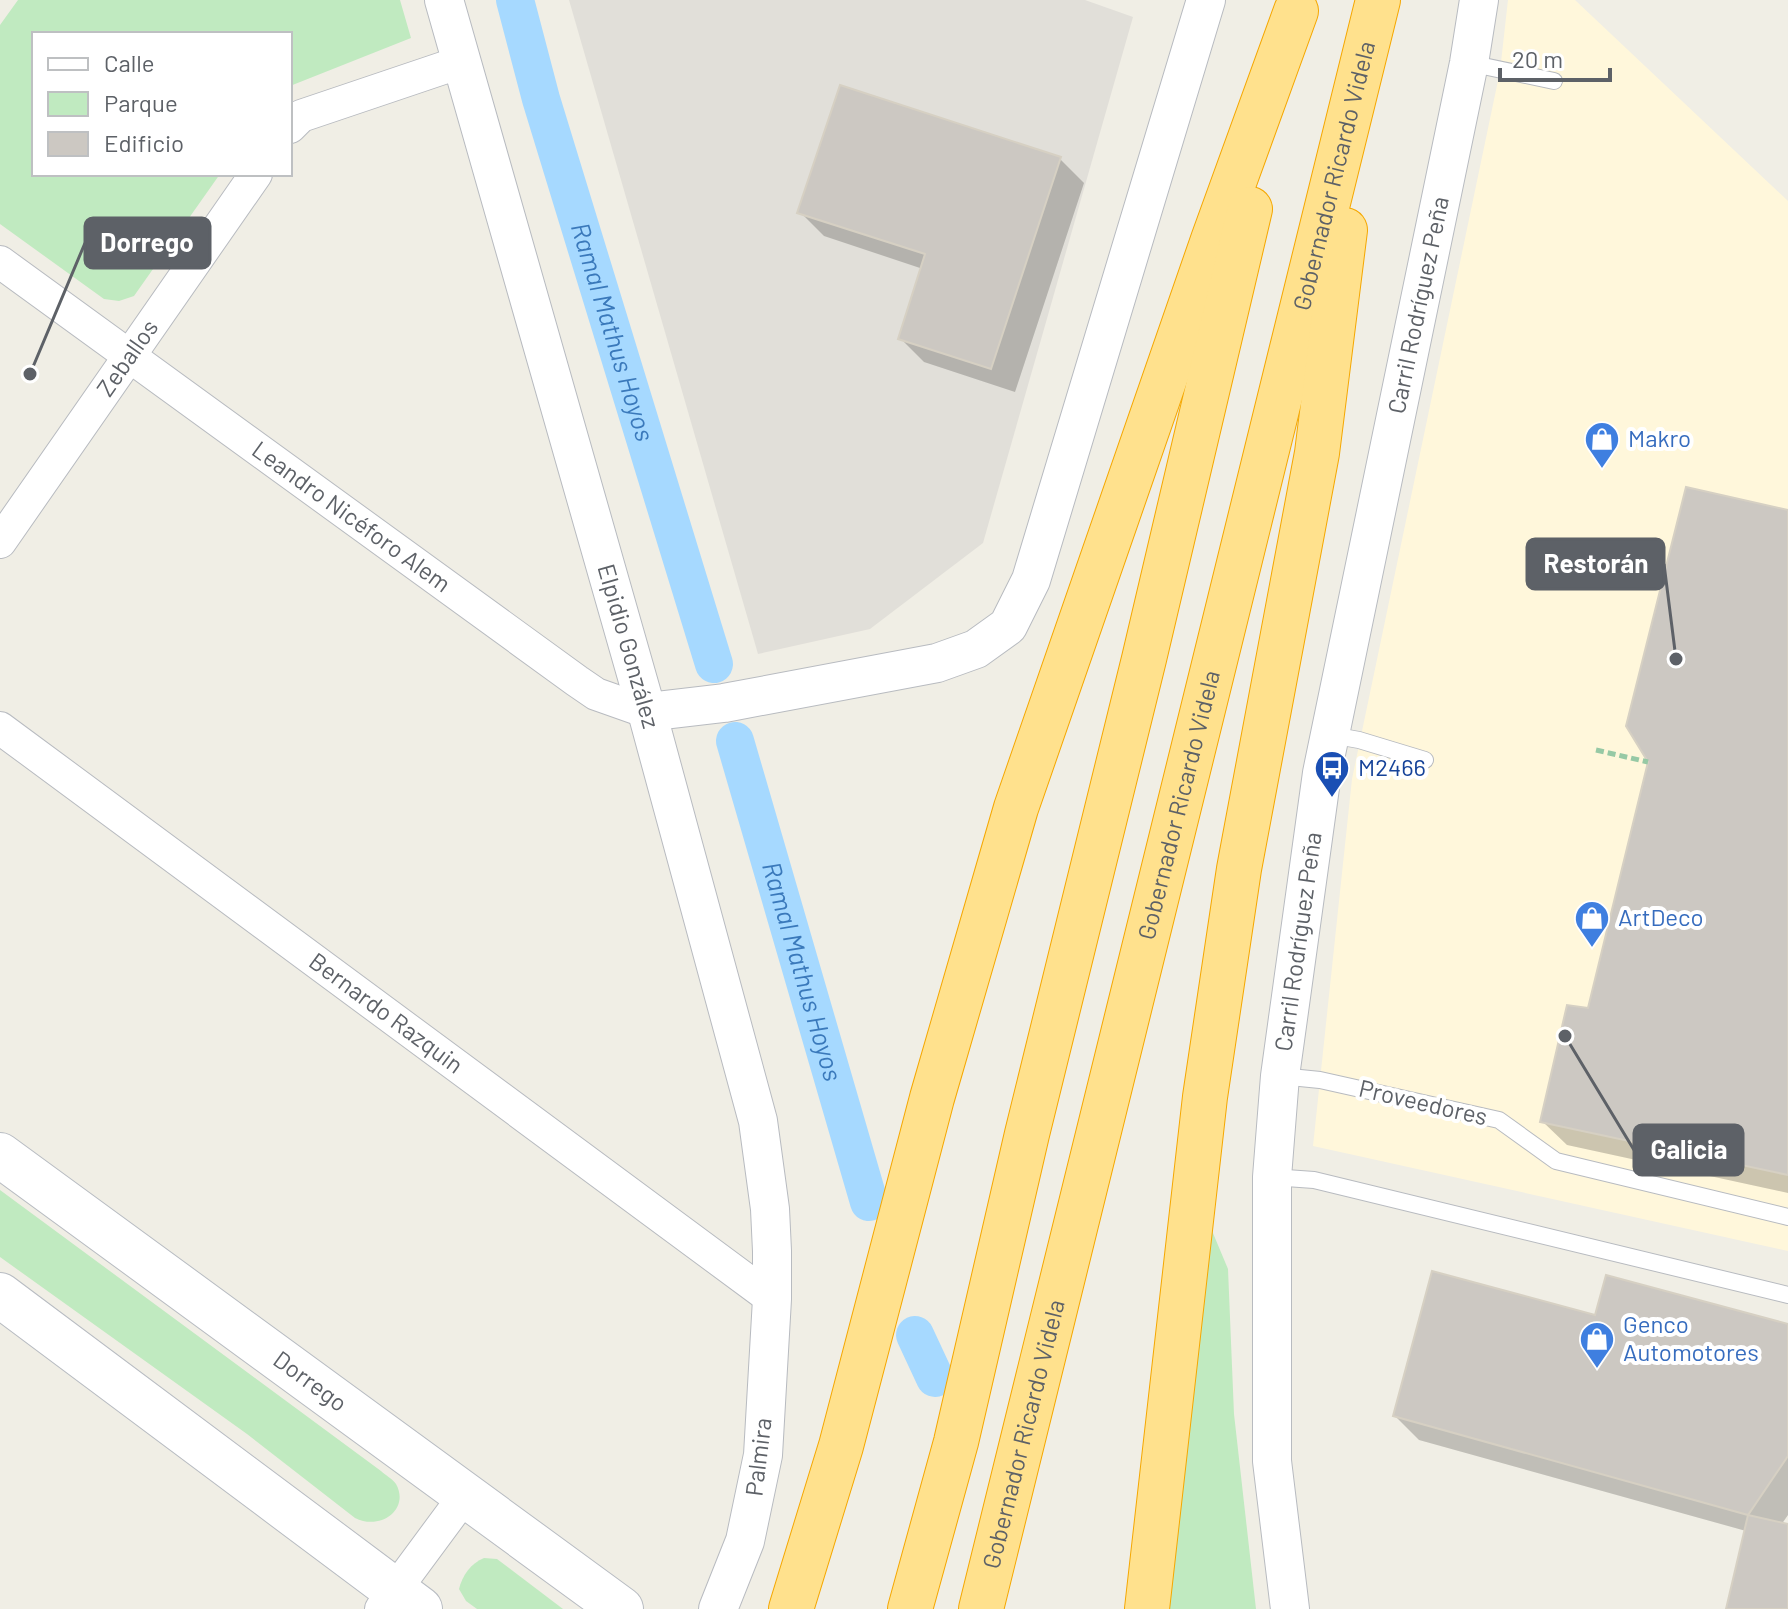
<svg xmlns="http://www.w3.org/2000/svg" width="1788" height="1609" viewBox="0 0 1788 1609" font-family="Barlow,sans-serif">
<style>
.commercial{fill:#fff7db}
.industrial{fill:#e1dfd9}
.green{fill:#c0eac0}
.shadow{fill:#0003}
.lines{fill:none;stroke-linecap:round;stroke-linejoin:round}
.canal{stroke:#a6d9ff;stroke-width:38}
.building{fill:#ccc8c2;stroke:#d6d0c3;stroke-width:2}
.service-casing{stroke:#b8bbc0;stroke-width:18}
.minor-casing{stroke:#b8bbc0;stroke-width:34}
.tertiary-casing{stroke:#b8bbc0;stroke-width:40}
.secondary-casing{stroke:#b8bcc2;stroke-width:46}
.motorway-casing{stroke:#f5a700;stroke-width:46}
.path{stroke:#97c9a5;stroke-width:5;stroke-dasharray:8 4;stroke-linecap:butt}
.service{stroke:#fff;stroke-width:16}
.minor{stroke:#fff;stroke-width:32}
.tertiary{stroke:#fff;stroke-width:38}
.secondary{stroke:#fff;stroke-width:44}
.motorway{stroke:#ffe18d;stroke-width:44}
.labels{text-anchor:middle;stroke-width:8;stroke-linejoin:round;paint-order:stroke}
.street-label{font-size:24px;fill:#5d6167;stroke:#fff}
.shop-label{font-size:24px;fill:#366cbe;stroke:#fff;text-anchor:start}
.transit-label{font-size:24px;fill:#164399;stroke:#fff;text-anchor:start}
.water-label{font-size:26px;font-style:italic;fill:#3a79bb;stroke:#fff}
.leader{fill:none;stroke:#5d6167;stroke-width:3}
.callout-dot{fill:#5d6167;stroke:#fff;stroke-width:3}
.callout{fill:#5d6167;stroke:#5d6167;stroke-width:3}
.callout-label{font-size:26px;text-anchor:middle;font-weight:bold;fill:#fff}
</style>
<rect width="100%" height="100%" fill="#f0eee5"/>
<!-- commercial -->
<polygon class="commercial" points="1508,0 1575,0 1788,201 1788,1251 1313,1146 1352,779 1500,71"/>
<!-- industrial -->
<polygon class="industrial" points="569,0 1085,0 1133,17 983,543 870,629 758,654"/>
<!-- green -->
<g class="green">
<polygon points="18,0 400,0 411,38 290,86 290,34 34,34 34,174 220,174 134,296 119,301 104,299 0,224 0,25"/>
<path d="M0,1190L381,1471C385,1475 393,1479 396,1484C410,1509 381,1531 355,1518L247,1434L0,1257Z"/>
<polygon points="1210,1226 1228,1269 1234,1414 1256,1609 1169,1609"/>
<path d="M484,1558L497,1559L563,1609H477L466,1601L459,1589C462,1576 471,1563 484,1558Z"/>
</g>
<!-- shadow -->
<g class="shadow">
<polygon points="1060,159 1084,183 1015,392 924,362 900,338 923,269 824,236 800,212"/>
<polygon points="1788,512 1788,1193 1567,1145 1542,1121 1590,1010"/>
<polygon points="1597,1317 1788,1326 1788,1515 1781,1525 1788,1526 1788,1609 1728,1609 1746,1531 1419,1440 1395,1416"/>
</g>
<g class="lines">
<!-- canal -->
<g class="canal">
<path id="s1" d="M515,0L541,99L714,664"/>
<path id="s2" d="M735,741L869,1202"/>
<polyline points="915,1335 935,1378"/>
</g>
</g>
<!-- building -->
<g class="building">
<polygon points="840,85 1061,157 991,369 898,339 925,254 797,213"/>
<polygon points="1686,487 1788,510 1788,1175 1540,1122 1567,1005 1588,1008 1648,762 1626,726"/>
<polygon points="1432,1271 1595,1315 1606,1275 1788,1324 1788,1456 1748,1515 1393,1416"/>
<polygon points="1748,1515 1788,1524 1788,1609 1726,1609"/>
</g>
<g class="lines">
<!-- service casing -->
<g class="service-casing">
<g id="service">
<polyline points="1469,63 1554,81"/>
<polyline points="1331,735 1359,740 1425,760"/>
<polyline points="1280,1076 1320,1080 1499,1120 1556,1161 1788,1217"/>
<polyline points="1272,1177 1314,1180 1788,1295"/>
</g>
</g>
<!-- minor casing -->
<g class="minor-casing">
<g id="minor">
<polyline points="290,127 301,116 461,62"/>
<path id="s3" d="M0,262L577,681L596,694L647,712"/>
<path id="s4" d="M0,542L256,174"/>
<path id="s5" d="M0,728L772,1299"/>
<polyline points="381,1609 466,1494"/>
</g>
</g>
<!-- tertiary casing -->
<g class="tertiary-casing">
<g id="tertiary">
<path id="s6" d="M444,0L647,712L758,1121L770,1209L772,1251V1299L763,1455L745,1541L718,1609"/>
<polyline points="647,712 724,703 937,663 976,649 1008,626 1031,580 1206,0"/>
<path id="s7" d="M1290,1609L1272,1461V1177L1280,1076L1322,773L1469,63L1479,0"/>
</g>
</g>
<!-- secondary casing -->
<g class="secondary-casing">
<g id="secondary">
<path id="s8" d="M0,1155L621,1609"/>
<polyline points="0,1295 420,1609"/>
</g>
</g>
<!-- motorway casing -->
<g class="motorway-casing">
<g id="motorway">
<polyline points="791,1609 841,1446 932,1098 1016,808 1213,240 1296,11"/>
<polyline points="910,1609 956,1442 1027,1134 1144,659 1250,209"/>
<path id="s9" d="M981,1609L1378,0"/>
<polyline points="1147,1609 1205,1097 1239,869 1317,453 1345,230"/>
</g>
</g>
<!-- path -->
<polyline class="path" points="1596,750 1648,762"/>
<!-- service -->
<use href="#service" class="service"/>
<!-- minor -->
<use href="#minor" class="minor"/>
<!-- tertiary -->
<use href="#tertiary" class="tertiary"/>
<!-- secondary -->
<use href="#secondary" class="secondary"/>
<!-- motorway -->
<use href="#motorway" class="motorway"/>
</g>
<!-- icons -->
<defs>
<g id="shop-pin" transform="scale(1.8)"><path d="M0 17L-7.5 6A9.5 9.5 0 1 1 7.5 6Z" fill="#3f7fe0" stroke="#fff"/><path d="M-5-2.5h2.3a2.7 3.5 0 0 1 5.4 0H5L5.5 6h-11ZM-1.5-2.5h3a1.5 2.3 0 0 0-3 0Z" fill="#fff"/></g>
<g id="bus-pin" transform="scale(1.8)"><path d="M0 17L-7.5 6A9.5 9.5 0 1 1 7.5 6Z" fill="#1a4fb4" stroke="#fff"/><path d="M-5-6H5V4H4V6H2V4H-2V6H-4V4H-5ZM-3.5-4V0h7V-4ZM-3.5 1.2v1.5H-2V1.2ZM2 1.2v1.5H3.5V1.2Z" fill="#fff"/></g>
</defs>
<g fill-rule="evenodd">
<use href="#shop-pin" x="1602" y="439"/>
<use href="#bus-pin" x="1332" y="768"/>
<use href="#shop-pin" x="1592" y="918"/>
<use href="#shop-pin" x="1597" y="1339"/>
</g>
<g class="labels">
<!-- street labels -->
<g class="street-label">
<text dy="8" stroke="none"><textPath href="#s9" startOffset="1476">Gobernador Ricardo Videla</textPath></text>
<text dy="8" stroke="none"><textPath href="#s7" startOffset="1318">Carril Rodríguez Peña</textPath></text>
<text dy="8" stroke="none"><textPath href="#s4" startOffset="224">Zeballos</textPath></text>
<text dy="8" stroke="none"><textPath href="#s3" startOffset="434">Leandro Nicéforo Alem</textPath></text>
<text dy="8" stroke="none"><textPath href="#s6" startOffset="672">Elpidio González</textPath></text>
<text dy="8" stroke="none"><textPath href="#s9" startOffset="828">Gobernador Ricardo Videla</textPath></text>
<text dy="8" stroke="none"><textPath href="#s7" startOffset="670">Carril Rodríguez Peña</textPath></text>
<text dy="8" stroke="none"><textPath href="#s5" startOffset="480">Bernardo Razquin</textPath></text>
<text transform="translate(1423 1103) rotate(13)" y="8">Proveedores</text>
<text dy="8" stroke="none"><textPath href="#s8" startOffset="384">Dorrego</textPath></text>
<text dy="8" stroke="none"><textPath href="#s9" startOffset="180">Gobernador Ricardo Videla</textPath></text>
<text transform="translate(759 1457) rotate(-83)" y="8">Palmira</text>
</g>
<!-- shop labels -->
<g class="shop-label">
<text x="1628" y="447">Makro</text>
<text x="1618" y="926">ArtDeco</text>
<text x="1623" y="1333">Genco<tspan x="1623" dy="28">Automotores</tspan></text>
</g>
<!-- transit labels -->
<g class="transit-label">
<text x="1358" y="776">M2466</text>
</g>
<!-- water labels -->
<g class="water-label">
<text dy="9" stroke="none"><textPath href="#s1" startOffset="346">Ramal Mathus Hoyos</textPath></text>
<text dy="9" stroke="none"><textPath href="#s2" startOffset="240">Ramal Mathus Hoyos</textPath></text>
</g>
</g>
<!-- callouts -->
<path class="leader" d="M30 374L85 243M1676 659L1664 564M1565 1036L1634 1150"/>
<g class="callout-dot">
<circle cx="30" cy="374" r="8"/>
<circle cx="1676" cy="659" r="8"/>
<circle cx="1565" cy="1036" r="8"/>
</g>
<g class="callout">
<rect x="85" y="218" width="125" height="50" rx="8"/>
<rect x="1527" y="539" width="137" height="50" rx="8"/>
<rect x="1634" y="1125" width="109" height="50" rx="8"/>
</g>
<g class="callout-label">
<text x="147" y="252">Dorrego</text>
<text x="1596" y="573">Restorán</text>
<text x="1689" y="1159">Galicia</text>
</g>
<!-- legend -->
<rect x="32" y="32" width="260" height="144" fill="#ffffff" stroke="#bec0c2" stroke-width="2"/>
<rect x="48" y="58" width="40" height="12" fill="#ffffff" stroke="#bec0c2" stroke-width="2"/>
<text x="104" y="72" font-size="24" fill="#5d6167">Calle</text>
<rect x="48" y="92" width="40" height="24" fill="#c0eac0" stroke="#bec0c2" stroke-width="2"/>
<text x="104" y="112" font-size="24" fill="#5d6167">Parque</text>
<rect x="48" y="132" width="40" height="24" fill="#ccc8c2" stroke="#bec0c2" stroke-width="2"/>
<text x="104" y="152" font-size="24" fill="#5d6167">Edificio</text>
<!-- scale -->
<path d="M1500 68v12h110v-12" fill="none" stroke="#5d6167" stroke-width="4"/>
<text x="1512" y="68" font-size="24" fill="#5d6167" stroke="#ffffff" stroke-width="6" paint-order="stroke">20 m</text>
</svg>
